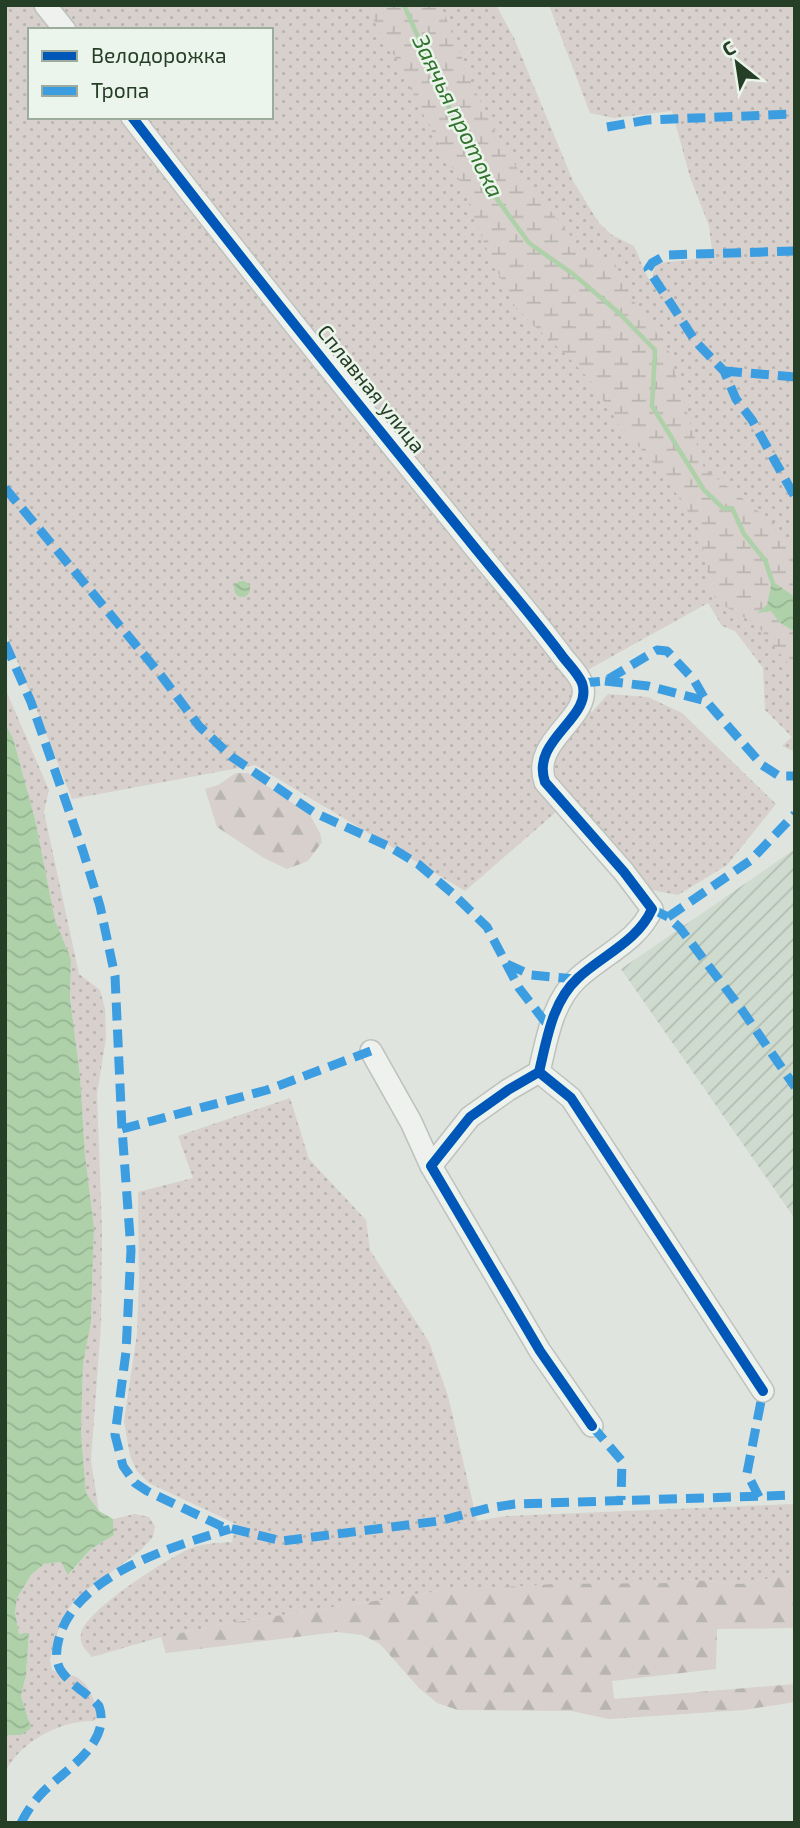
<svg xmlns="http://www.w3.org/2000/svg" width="800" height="1828" viewBox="0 0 800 1828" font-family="'Exo 2',sans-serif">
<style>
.industrial{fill:url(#industrial-furrows)}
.grass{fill:url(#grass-dots);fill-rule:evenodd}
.forest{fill:url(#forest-firs)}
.wetland{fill:url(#wetland-marsh)}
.water{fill:url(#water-waves)}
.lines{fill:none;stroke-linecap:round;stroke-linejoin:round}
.stream{stroke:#aed1aa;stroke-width:4.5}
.minor-casing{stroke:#bdc2bd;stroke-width:24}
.minor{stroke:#eef1ee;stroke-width:21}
.quiet{stroke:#3c9ee0;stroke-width:9;stroke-dasharray:18 9;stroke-linecap:butt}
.cycleway-casing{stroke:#ebf5eb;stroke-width:15}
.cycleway{stroke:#0057b8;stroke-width:10}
.labels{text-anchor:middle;stroke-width:5;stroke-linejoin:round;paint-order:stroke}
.street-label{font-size:21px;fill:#253e26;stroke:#ebf5eb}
.water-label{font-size:23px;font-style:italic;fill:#31732d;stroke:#ebf5eb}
</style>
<defs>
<pattern id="industrial-furrows" width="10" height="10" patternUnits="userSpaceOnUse" patternTransform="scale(1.75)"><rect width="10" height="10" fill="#d0dbd0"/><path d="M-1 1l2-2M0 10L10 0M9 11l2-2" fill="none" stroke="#b2bdb2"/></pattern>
<pattern id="grass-dots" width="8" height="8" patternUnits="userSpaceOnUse" patternTransform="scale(1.75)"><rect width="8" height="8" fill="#d7d0cc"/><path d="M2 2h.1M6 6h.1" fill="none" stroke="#b8b4af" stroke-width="1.8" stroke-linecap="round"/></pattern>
<pattern id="forest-firs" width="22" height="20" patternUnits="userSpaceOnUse" patternTransform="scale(1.75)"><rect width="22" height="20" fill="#d7d0cc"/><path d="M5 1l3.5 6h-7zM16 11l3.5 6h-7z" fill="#b8b4af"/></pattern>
<pattern id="wetland-marsh" width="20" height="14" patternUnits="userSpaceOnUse" patternTransform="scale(1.75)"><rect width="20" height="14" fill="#d7d0cc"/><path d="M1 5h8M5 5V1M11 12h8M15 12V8" fill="none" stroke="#b8b4af"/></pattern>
<pattern id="water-waves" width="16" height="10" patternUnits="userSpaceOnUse" patternTransform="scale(1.75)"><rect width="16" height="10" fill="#aed1aa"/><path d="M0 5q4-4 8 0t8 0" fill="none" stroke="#96b492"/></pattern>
</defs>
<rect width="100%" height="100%" fill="#dfe4df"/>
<!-- industrial -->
<polygon class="industrial" points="795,849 795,1219 621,969"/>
<!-- grass -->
<g class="grass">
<path d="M5,5H496L514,38L573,181L599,223L612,235L634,246C641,260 644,275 654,286C653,276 650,271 660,263L713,257L709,226L690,177L672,111L614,118L590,113L549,5H795V752L782,746L792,737L765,710L763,668L735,631L722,626L708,603L575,677L574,704L592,712L608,694L648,697L682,713L776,804L727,865L678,895L652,890L571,799L465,891L255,765L72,799L5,630ZM30,30H271V117H30Z"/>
<polygon points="5,688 49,790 44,812 79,974 100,990 105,1009 106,1038 97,1094 102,1231 101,1324 91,1461 99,1511 86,1493 81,1433 83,1364 91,1322 94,1227 85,1155 80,1075 70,998 71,959 55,920 35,819 13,738 5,724"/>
<path d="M290,1098L309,1159L366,1220L370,1250L429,1342L448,1396L477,1521L506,1516L795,1504V1573L741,1584L685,1579L680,1583L447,1590L229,1623L161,1637L92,1657C86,1650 79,1645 81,1634C84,1611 167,1559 189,1549C203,1543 217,1543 232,1542L236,1524L149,1483L137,1471L130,1456L124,1421L137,1334L139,1282L138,1192L193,1178L178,1136Z"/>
<path d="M135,1514L149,1517L155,1526L153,1537L141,1550L76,1598L63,1617L54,1644L50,1660L52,1670C60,1673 67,1674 74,1676C89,1682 94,1700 98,1714L94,1721C61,1720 21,1741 5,1772V1739L9,1735L31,1728L21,1696L26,1675L29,1634H19L15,1612L17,1598L31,1575L44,1564L61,1562L69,1575L91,1549L114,1535L113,1519Z"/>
</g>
<!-- forest -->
<g class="forest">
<polygon points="236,773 248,773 310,815 320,833 322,842 308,861 287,869 264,858 217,827 205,789 218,785"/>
<polygon points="795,1573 795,1628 717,1629 716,1669 612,1681 614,1699 795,1684 795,1702 744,1710 609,1719 571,1711 458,1710 437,1703 419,1688 380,1644 362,1635 337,1632 166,1653 161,1637 229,1623 447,1590 556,1584 680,1583 684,1579 741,1584"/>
</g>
<!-- wetland -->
<polygon class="wetland" points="362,5 441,5 473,86 497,136 522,176 582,250 614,261 627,292 668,349 704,468 777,526 795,552 795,597 772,582 767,605 758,612 771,611 779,622 795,632 795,672 756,624 719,603 709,588 708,574 698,527 662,472 620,426 589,379 564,353 517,310 488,253 461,183 426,120 398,62 367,9"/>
<!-- water -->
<g class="water">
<circle cx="242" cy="589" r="8"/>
<polygon points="772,581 795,597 795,632 779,622 771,611 757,613 767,605"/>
<polygon points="5,724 13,738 35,819 55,920 71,959 70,998 80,1075 85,1155 94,1227 91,1322 83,1364 81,1433 86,1493 99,1511 113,1519 114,1535 91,1549 68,1575 61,1562 44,1564 31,1575 17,1598 15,1612 19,1634 29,1633 26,1675 21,1696 31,1728 21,1735 9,1735 5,1739"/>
</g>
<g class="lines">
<!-- stream -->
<polyline class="stream" points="404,5 462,137 494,195 529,243 573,274 619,313 655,350 652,406 704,490 724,509 732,508 744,534 765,560 773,584"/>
<!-- minor casing -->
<g class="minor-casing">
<g id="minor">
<polyline points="45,5 65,30"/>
<path d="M132,117C240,258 351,396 463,533C495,573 529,612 560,653C566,662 578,673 582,683C594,718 530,739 545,782L624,872L652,909C638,941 603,955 578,978C552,1002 547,1039 539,1072L508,1090L470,1117L431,1166L540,1351L592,1426"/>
<polyline points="371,1051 411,1122 431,1166"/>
<polyline points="539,1072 571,1098 763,1391"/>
</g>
</g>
<!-- minor -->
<use href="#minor" class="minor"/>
<!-- quiet -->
<g class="quiet">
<polyline points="607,127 647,120 795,114"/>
<polyline points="795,251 666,255 652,263 648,269 696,342 724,371 736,399 752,420 795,497"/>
<polyline points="724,371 795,377"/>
<polyline points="5,488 160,674 199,726 232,757 313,812 390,847 418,864 452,893 487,927 519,988 549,1027"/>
<polyline points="5,643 31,702 83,851 100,906 115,976 122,1129 131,1250 126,1352 115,1435 123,1466 135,1483 147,1491 221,1526 282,1541 439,1521 489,1508 515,1504 795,1495"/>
<polyline points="605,681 648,686 706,701"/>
<polyline points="582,683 605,681 657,650 667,651 694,680 706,701 762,765 779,776 795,776"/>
<polyline points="652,909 668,917 680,928 742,1010 795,1087"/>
<polyline points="668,917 751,860 795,814"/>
<polyline points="507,964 531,975 576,979"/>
<polyline points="122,1129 267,1090 371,1051"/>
<polyline points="592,1426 622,1461 621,1500"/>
<polyline points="759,1497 747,1473 763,1391"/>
<path d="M21,1823C27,1811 34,1801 43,1792C65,1770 112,1743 99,1706C87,1693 68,1683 60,1669C54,1657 57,1644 61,1632C83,1572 175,1546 230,1529"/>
</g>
<!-- cycleway casing -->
<g class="cycleway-casing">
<g id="cycleway">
<path d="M132,117C240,258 351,396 463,533C495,573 529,612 560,653C566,662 578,673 582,683C594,718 530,739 545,782L624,872L652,909C638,941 603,955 578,978C552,1002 547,1039 539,1072L508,1090L470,1117L431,1166L540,1351L592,1426"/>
<polyline points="539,1072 571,1098 763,1391"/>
</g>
</g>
<!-- cycleway -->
<use href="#cycleway" class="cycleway"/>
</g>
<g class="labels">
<!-- street labels -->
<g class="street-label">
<text transform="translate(371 389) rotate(51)" y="7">Сплавная улица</text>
</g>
<!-- water labels -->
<g class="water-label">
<text transform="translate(458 116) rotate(64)" y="8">Заячья протока</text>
</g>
</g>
<!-- border -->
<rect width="800" height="1828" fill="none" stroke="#253e26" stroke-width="14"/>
<!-- legend -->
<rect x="28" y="28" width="245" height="91" fill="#ebf5eb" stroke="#9cac9c" stroke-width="2"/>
<rect x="42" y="51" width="35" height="10" fill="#0057b8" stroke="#9cac9c" stroke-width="2"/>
<text x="91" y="63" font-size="21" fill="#253e26">Велодорожка</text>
<rect x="42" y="86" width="35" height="10" fill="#3c9ee0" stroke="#9cac9c" stroke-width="2"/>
<text x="91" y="98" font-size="21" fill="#253e26">Тропа</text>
<!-- north arrow -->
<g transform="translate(737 63) rotate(330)" stroke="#ebf5eb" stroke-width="5" paint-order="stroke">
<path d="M0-5L12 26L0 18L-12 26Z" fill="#253e26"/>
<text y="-10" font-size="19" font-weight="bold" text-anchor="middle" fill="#253e26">С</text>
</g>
</svg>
